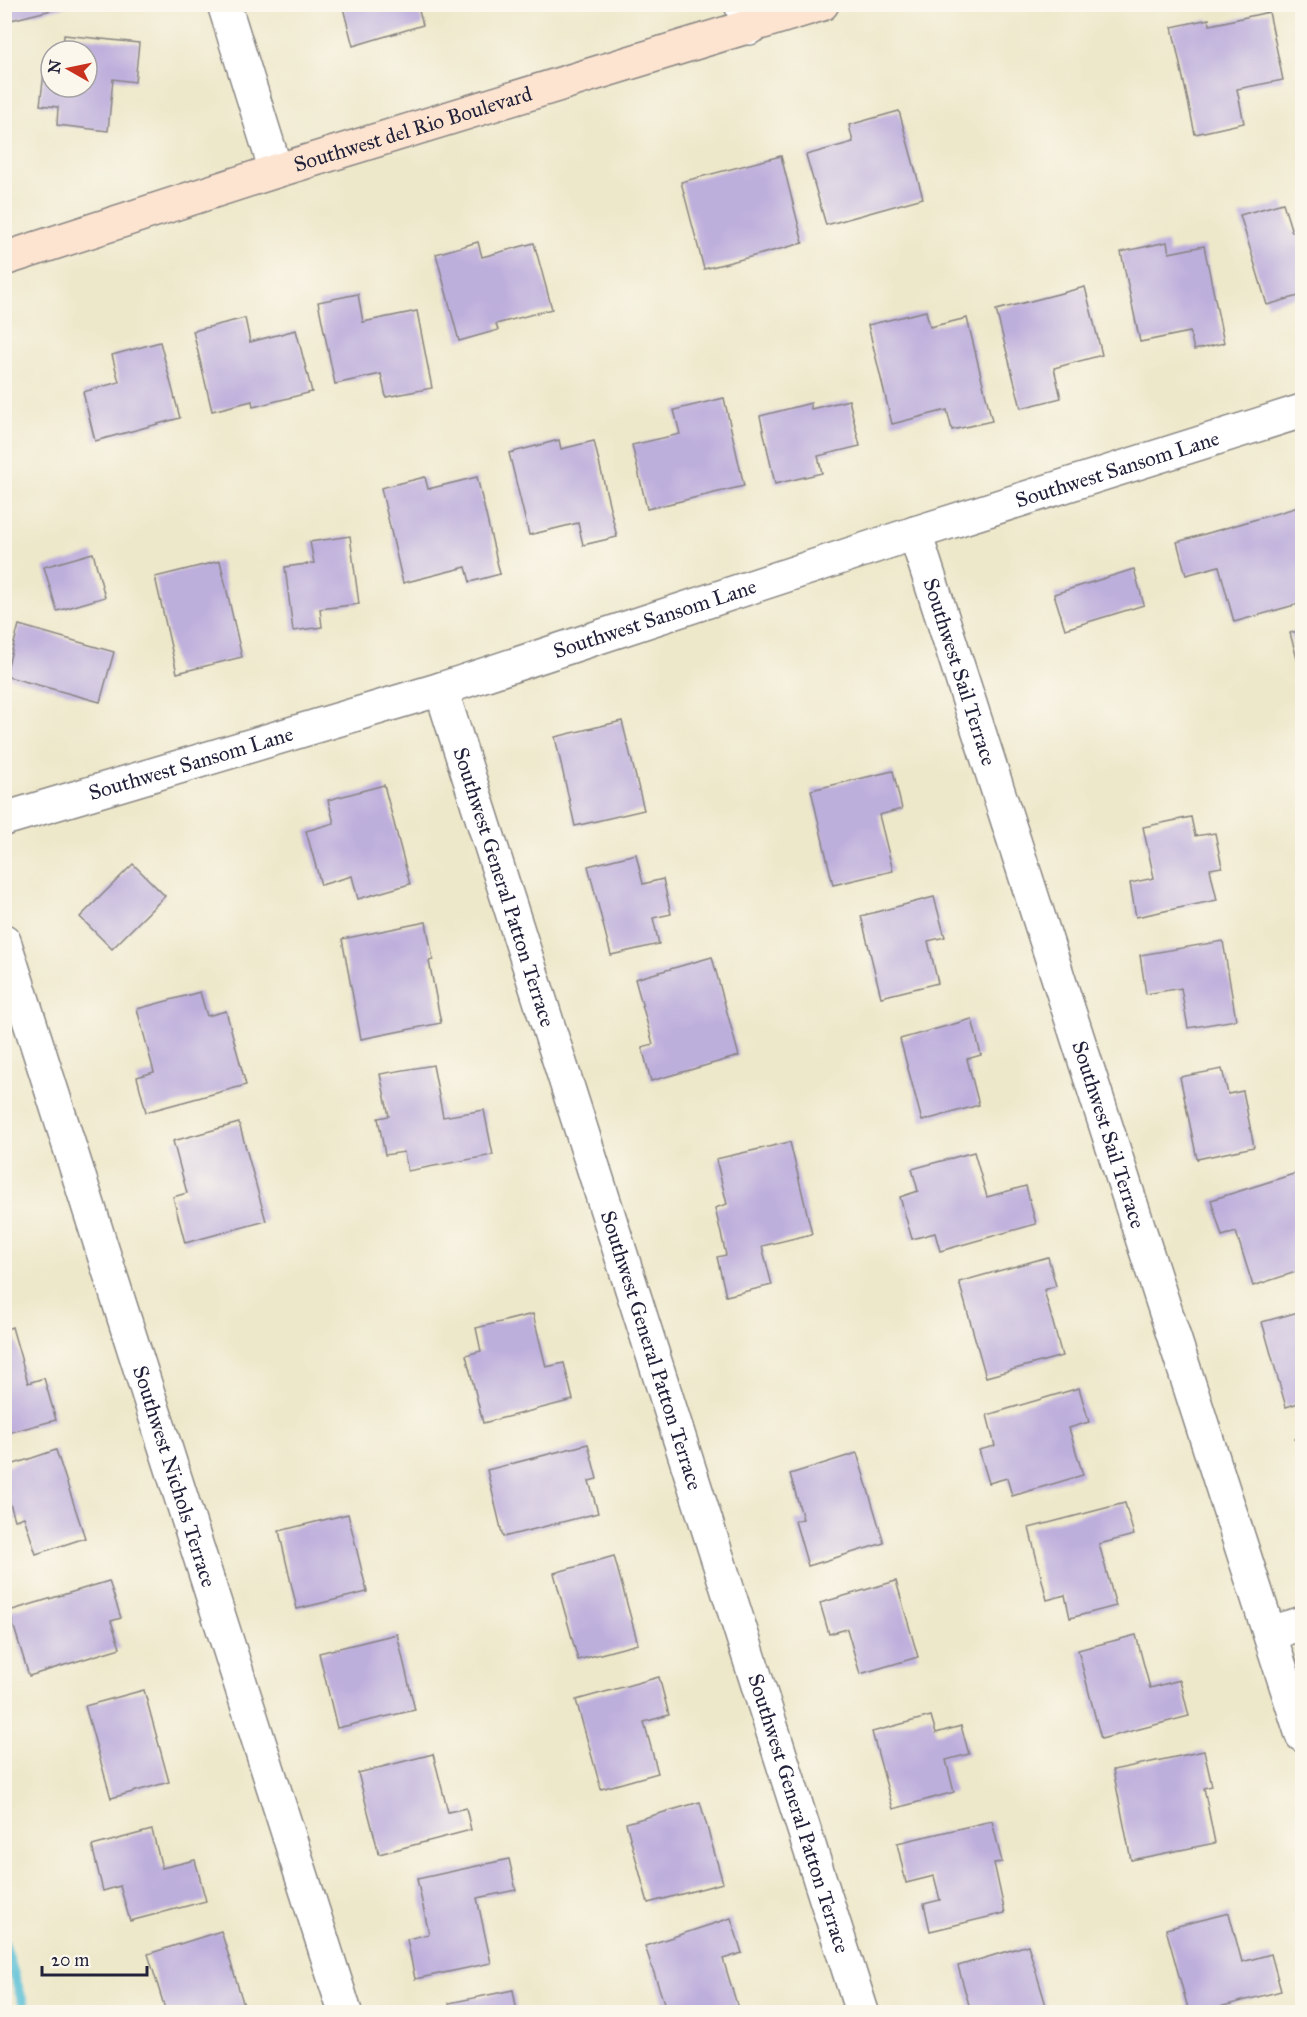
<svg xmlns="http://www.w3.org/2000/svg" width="1307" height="2017" viewBox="0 0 1307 2017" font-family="'IM FELL Great Primer',serif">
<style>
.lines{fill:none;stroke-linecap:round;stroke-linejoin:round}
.stream{stroke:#59bfd6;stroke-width:10}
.building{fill:#bdafdc}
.street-casing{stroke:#888583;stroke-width:36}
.secondary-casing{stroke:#888583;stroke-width:36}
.street{stroke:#fff;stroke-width:33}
.secondary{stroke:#fde4d1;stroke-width:33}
.labels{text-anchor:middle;stroke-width:6;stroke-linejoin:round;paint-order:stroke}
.street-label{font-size:21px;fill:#22223b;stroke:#fbf7ec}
</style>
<rect width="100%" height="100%" fill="#fbf7ec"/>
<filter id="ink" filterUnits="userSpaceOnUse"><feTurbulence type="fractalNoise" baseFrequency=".0167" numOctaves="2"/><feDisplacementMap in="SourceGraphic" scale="12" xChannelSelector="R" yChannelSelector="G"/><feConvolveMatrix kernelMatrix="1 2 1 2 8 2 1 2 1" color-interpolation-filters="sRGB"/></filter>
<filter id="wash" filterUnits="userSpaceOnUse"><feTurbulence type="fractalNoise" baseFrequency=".008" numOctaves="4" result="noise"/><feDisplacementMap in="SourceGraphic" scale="24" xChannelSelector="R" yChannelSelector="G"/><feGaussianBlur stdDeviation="1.35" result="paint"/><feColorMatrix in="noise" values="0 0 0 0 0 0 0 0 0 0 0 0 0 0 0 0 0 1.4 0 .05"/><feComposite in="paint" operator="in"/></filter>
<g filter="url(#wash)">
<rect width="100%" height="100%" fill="#eee8cb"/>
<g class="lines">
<!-- stream -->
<polyline class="stream" points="4,1943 26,2012"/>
</g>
<g id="blocks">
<!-- building -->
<g class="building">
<polygon points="8,4 72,4 72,5 11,20"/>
<polygon points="342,4 417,4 423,25 353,46"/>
<polygon points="1302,4 1302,31 1295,6"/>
<polygon points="1269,12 1283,80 1237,89 1244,123 1195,134 1172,27 1209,19 1210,25"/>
<polygon points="64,35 139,43 135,82 113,79 108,131 57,125 58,107 40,105 45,65 51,66 51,87 87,87 87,51 63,51"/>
<polygon points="899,111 923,198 826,225 806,155 853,142 849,125"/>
<polygon points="781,156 803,243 704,269 681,182"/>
<polygon points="1283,203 1292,232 1302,229 1302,295 1267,305 1240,215"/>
<polygon points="478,242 482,257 534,243 552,309 496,324 498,330 459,341 436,254"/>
<polygon points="1167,242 1169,253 1204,246 1224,343 1194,350 1190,332 1140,342 1121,252"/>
<polygon points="1085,287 1102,355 1054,368 1061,398 1021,408 996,310"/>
<polygon points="358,294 363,322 417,311 432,388 386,397 381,374 335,384 318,302"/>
<polygon points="926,311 930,327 967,318 992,421 952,430 947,410 892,424 868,325"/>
<polygon points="245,318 250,342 296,330 312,392 253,407 252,401 212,411 193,331"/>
<polygon points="160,342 180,418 95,441 83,392 119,382 112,355"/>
<polygon points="724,398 744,486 647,509 632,445 680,434 674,410"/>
<polygon points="849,400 860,446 818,456 822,473 775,484 760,416 811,403 811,409"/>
<polygon points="559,440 561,449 594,441 617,537 583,545 578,523 529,535 509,453"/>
<polygon points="425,477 428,489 477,477 500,574 470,582 466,567 403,583 381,488"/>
<polygon points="1302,506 1302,603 1234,622 1219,566 1186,575 1177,542"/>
<polygon points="350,536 359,604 320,609 322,627 293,631 285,567 314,563 310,542"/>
<polygon points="93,553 105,597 57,611 44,567"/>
<polygon points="220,561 242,657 177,673 155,577"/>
<polygon points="1134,569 1144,605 1065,629 1054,594"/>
<polygon points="19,625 114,652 100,702 5,676"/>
<polygon points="1302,630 1302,677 1290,633"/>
<polygon points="622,721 644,810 575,826 555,737"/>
<polygon points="893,771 902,809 879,815 893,871 833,885 811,790"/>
<polygon points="384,785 410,884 358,899 352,876 321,885 306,831 334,823 328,800"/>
<polygon points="1191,817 1195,836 1215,833 1222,867 1210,869 1217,900 1136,917 1130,883 1154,878 1143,827"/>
<polygon points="636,854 643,884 663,879 671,914 653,918 659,944 611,955 588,866"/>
<polygon points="133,864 165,896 112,949 80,917"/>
<polygon points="934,897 945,937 928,941 938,983 881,997 861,916"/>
<polygon points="426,922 433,960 429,961 441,1023 361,1039 342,939"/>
<polygon points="1223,941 1236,1020 1188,1028 1181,988 1146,994 1140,955"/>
<polygon points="712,957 739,1056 651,1081 642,1047 653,1044 635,979"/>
<polygon points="200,992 207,1016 226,1011 246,1085 146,1112 137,1077 154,1072 137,1009"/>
<polygon points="972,1019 981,1055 967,1059 979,1105 922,1121 900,1039"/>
<polygon points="433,1065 443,1117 484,1110 493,1155 408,1171 404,1152 385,1155 378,1118 389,1116 380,1074"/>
<polygon points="1222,1069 1228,1094 1243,1091 1254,1147 1197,1159 1180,1077"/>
<polygon points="239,1123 266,1221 185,1243 173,1197 187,1193 173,1141"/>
<polygon points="790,1142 812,1234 762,1246 772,1285 726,1296 717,1257 726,1255 715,1208 727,1204 716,1159"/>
<polygon points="974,1152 987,1197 1026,1186 1036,1224 940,1251 935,1233 912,1239 900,1197 918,1191 912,1169"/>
<polygon points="1300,1172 1302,1181 1302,1270 1253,1286 1236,1232 1222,1236 1211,1200"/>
<polygon points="1048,1257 1056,1286 1044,1290 1062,1356 986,1377 959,1282"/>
<polygon points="1302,1311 1302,1402 1286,1407 1262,1322"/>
<polygon points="533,1314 546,1367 564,1363 573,1400 483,1423 466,1355 481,1351 476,1328"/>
<polygon points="12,1327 28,1383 44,1378 56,1420 4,1434 4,1330"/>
<polygon points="1079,1388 1089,1422 1069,1428 1083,1475 1012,1496 1007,1478 989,1483 979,1450 995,1446 987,1415"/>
<polygon points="1302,1437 1302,1462 1295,1439"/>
<polygon points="588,1444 597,1479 589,1481 598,1513 503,1537 487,1470"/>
<polygon points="56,1450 85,1538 36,1554 24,1517 15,1520 5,1487 5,1467"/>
<polygon points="857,1453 884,1543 808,1566 795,1521 803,1519 790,1474"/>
<polygon points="1125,1503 1134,1535 1099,1544 1116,1606 1070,1618 1065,1595 1047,1600 1029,1528"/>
<polygon points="348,1514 367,1592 297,1609 279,1531"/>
<polygon points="614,1556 638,1644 578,1660 554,1573"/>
<polygon points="109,1581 121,1618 111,1621 120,1648 29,1676 9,1611"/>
<polygon points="896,1581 918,1657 860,1674 847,1629 829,1634 820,1603"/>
<polygon points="397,1634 415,1710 337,1728 319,1653"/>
<polygon points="1136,1635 1150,1688 1180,1680 1189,1716 1101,1739 1078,1650"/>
<polygon points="659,1677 669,1715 644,1722 658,1773 601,1789 576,1700"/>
<polygon points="144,1690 169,1782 111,1798 85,1706"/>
<polygon points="931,1716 936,1733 961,1726 969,1754 946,1760 954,1792 893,1809 872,1732"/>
<polygon points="1204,1751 1212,1786 1204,1788 1215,1843 1131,1860 1113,1770"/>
<polygon points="433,1754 448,1812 466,1808 471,1830 379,1854 358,1773"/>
<polygon points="700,1802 723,1883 648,1903 626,1823"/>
<polygon points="992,1821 1002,1862 994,1863 1005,1913 930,1931 924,1904 940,1900 934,1876 906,1883 897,1843"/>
<polygon points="152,1830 162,1868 195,1860 206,1901 130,1921 120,1886 103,1891 92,1846"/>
<polygon points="509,1859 516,1890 477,1898 491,1963 415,1979 407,1939 429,1934 417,1879"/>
<polygon points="1229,1913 1242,1962 1271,1954 1281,1991 1200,2012 1189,2012 1166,1929"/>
<polygon points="731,1918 742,1953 723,1959 739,2011 667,2012 645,1946"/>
<polygon points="221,1931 246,2012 166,2012 148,1954"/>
<polygon points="1028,1945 1048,2012 971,2012 958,1966"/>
<polygon points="513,1990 517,2012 451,2012 449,2003"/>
</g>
</g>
</g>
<g filter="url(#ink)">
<use href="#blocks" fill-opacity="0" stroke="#888583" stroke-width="1.5"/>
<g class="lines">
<!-- street casing -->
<g class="street-casing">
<g id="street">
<polyline points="224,4 276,171"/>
<polyline points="741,4 749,28"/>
<path id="s1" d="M915,533L1302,1735"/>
<path id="s2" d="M441,689L862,2012"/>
<path id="s3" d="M4,819L441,689L915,533L1302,411"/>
<path id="s4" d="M4,941L345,2012"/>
<polyline points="1272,1633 1302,1623"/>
</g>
</g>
<!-- secondary casing -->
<g class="secondary-casing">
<g id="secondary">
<path id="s5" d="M4,259L276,171L822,4"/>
</g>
</g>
<!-- street -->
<use href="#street" class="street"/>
<!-- secondary -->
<use href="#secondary" class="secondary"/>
</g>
</g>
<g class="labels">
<!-- street labels -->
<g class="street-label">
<text dy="7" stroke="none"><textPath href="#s5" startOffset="429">Southwest del Rio Boulevard</textPath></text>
<text dy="7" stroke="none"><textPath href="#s3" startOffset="1167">Southwest Sansom Lane</textPath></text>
<text dy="7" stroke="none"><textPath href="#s3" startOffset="681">Southwest Sansom Lane</textPath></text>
<text dy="7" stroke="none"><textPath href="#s1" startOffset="146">Southwest Sail Terrace</textPath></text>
<text dy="7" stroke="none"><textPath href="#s3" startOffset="195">Southwest Sansom Lane</textPath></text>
<text dy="7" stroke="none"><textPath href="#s2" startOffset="208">Southwest General Patton Terrace</textPath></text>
<text dy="7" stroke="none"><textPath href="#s1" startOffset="632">Southwest Sail Terrace</textPath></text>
<text dy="7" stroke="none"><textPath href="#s2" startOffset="694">Southwest General Patton Terrace</textPath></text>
<text dy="7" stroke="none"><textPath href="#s4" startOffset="562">Southwest Nichols Terrace</textPath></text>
<text dy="7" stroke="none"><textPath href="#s2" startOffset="1180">Southwest General Patton Terrace</textPath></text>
</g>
</g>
<!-- margin -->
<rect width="1307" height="2017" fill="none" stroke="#fbf7ec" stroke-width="24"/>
<!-- north arrow -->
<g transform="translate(69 69) rotate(279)"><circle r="28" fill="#fbf7ec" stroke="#a4a2a5" stroke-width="1.5"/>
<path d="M0-4.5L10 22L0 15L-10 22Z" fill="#c8321e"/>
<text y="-9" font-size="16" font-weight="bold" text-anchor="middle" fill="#22223b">N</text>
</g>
<!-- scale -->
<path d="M42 1966v9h105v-9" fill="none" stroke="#22223b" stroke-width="3"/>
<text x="51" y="1966" font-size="18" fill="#22223b" stroke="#fbf7ec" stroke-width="4.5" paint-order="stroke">20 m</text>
</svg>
